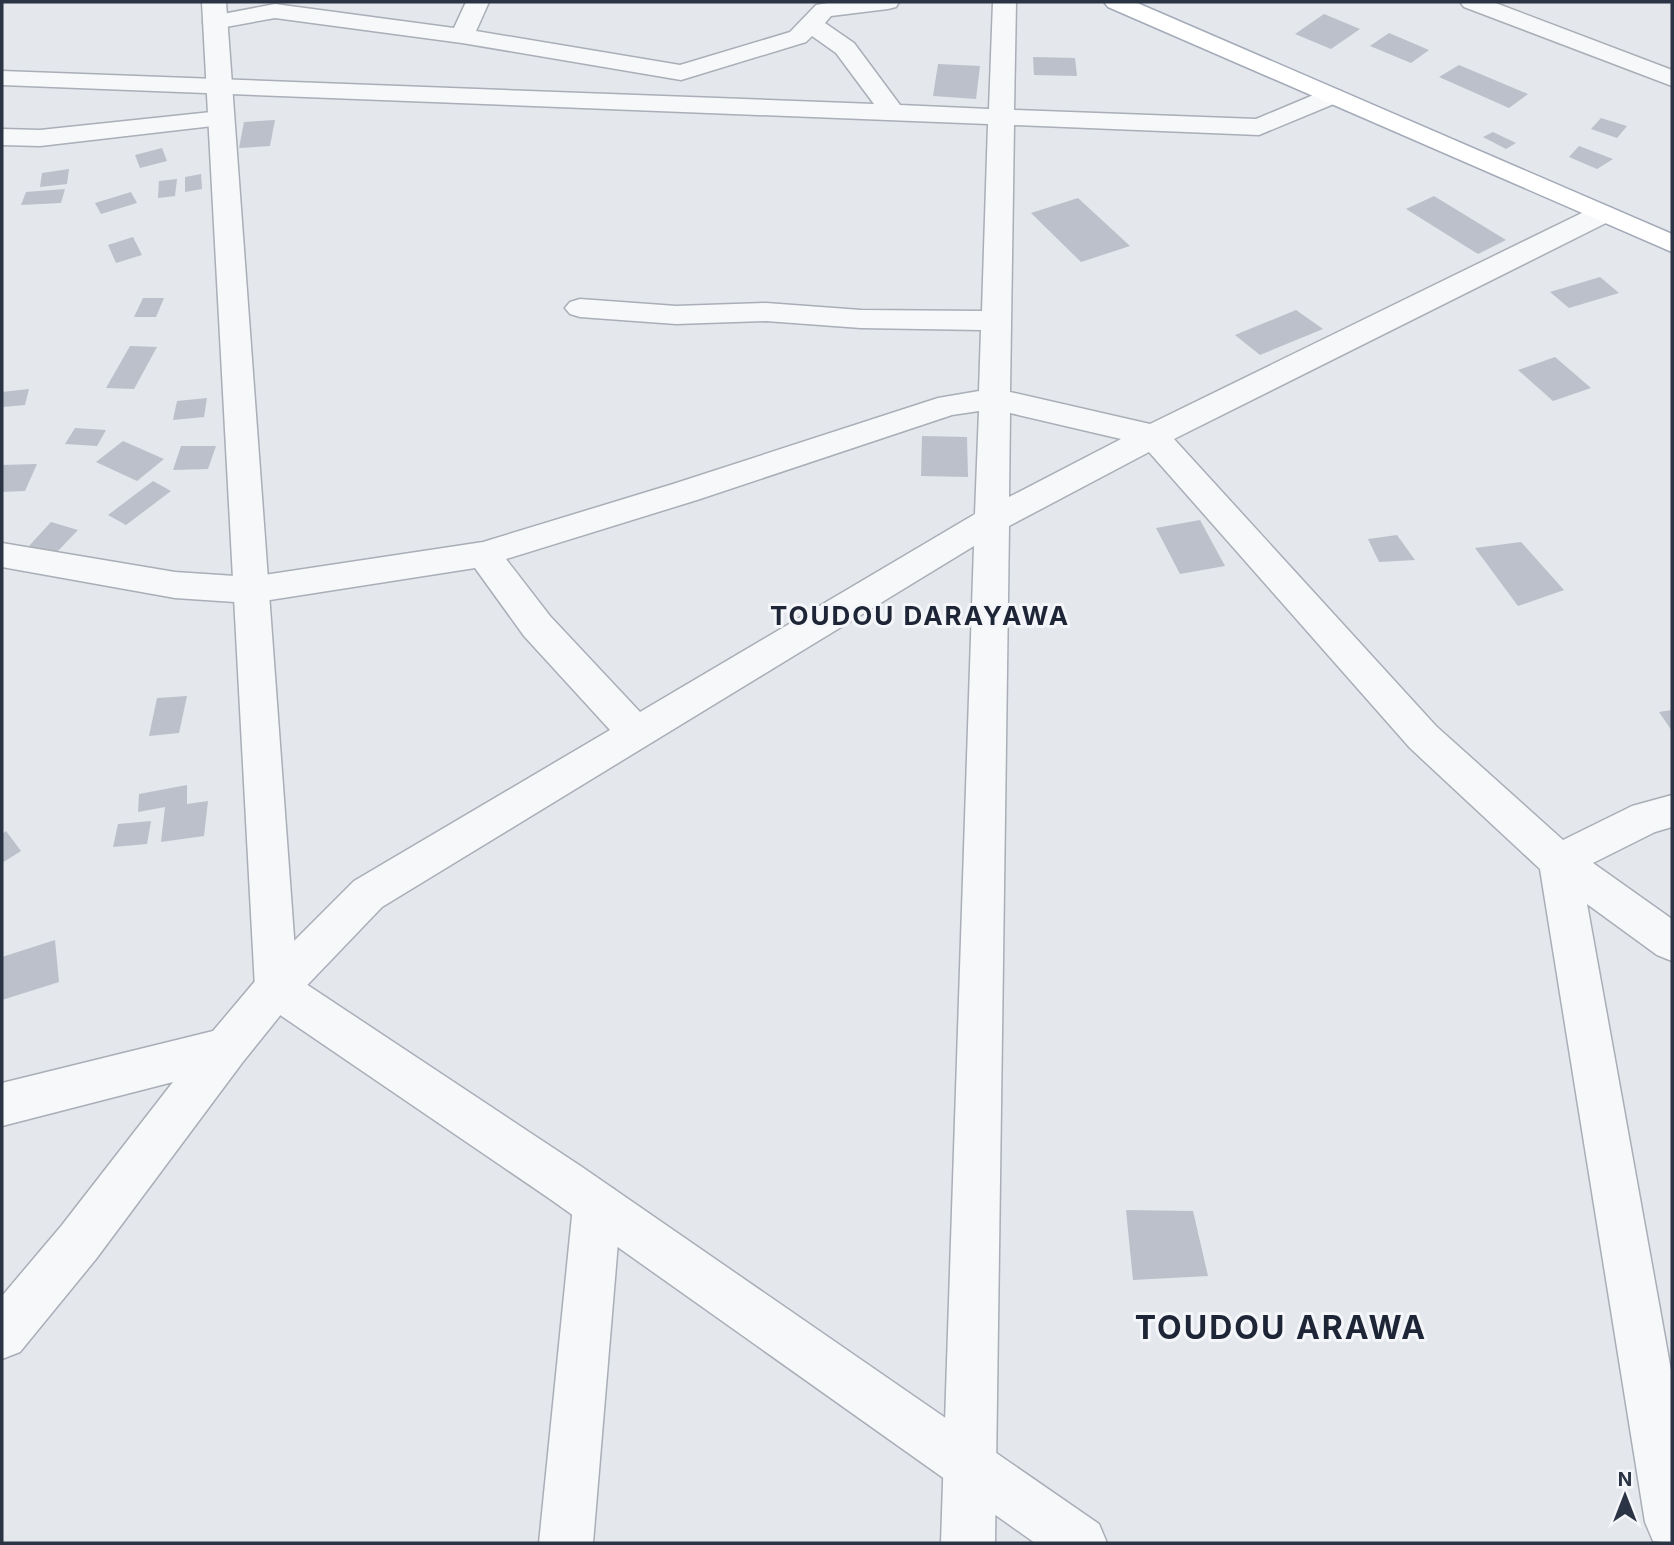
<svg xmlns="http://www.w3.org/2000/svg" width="1674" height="1545" viewBox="0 0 1674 1545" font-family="Inter,sans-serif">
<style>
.building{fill:#bbc0ca}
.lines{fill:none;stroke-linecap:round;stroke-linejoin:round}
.minor-casing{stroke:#a9aeb7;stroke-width:3}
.tertiary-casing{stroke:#a9aeb7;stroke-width:3}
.primary-casing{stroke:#a3abb8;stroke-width:3}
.minor{fill:#f7f8fa;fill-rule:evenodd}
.tertiary{fill:#f7f8fa;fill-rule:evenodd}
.primary{fill:#fff;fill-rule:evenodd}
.labels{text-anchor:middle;stroke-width:6;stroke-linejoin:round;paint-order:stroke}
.district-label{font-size:26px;font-weight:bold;letter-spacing:2px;fill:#1d2536;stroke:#f4f6f9}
.near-district-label{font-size:32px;font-weight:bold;letter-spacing:2px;fill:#1d2536;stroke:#f4f6f9}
</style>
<rect width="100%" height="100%" fill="#e4e7ec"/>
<!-- building -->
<g class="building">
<polygon points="1324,14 1360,29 1331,49 1295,34"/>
<polygon points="1389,33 1429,50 1411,63 1370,46"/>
<polygon points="1033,57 1075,58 1077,76 1034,75"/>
<polygon points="938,64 980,66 976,99 933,96"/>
<polygon points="1459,65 1528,94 1509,108 1439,77"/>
<polygon points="1601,118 1627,126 1617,138 1591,129"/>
<polygon points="275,120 270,146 239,148 244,122"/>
<polygon points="1493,132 1516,143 1506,149 1483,137"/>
<polygon points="1579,146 1613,159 1597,169 1569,157"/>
<polygon points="162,148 167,161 140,168 135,155"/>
<polygon points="69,169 67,184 40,187 42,173"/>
<polygon points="201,174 202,189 185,192 185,177"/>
<polygon points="177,179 175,196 158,198 159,181"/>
<polygon points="65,189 61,203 21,205 26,192"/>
<polygon points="131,192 137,203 101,214 95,203"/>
<polygon points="1434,196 1506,240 1478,254 1406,209"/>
<polygon points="1078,198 1130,246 1081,262 1031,213"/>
<polygon points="133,237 142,255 116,263 108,245"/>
<polygon points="1600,277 1619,293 1569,308 1550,292"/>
<polygon points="143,298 164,298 156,317 134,317"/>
<polygon points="1296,310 1323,329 1260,355 1235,335"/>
<polygon points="130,346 157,347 134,389 106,388"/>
<polygon points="1555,357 1591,388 1553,401 1518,370"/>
<polygon points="29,389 25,405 2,407 2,392"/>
<polygon points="207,398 204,417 173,420 177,401"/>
<polygon points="75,428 106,430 97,446 65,444"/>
<polygon points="922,436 967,437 968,477 921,476"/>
<polygon points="123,441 164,459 137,481 96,462"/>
<polygon points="181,446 216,446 208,469 173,470"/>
<polygon points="37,464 25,491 2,492 2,465"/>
<polygon points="153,481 171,491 126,525 108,515"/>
<polygon points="1200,520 1225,566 1180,574 1156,528"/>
<polygon points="51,522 78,530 56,553 29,546"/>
<polygon points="1397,535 1415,560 1379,562 1368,539"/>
<polygon points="1521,542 1564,590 1518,606 1475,548"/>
<polygon points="187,696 179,733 149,736 157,698"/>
<polygon points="1672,710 1672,731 1659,712"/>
<polygon points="187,785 187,804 208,801 204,836 161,842 165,807 138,812 139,794"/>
<polygon points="151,821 147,844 113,847 118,824"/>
<polygon points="6,831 21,851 2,863 2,834"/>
<polygon points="55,940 59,982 2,1000 2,957"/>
<polygon points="1126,1210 1193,1211 1208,1276 1133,1280"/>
</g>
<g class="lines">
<!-- minor casing -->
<g class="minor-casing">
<g id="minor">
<path d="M466,2H489L476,31L680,65L790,32L816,5L834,2H899L896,7L888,9L831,16L825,23L854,43L900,105L989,109L993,2H1016L1014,110L1256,119L1323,91L1332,88L1341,91L1345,96L1341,101L1259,135L1014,125L1010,392L1150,424L1592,208L1602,206L1612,208L1616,214L1612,220L1174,439L1436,726L1563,840L1632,806L1672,795V827L1655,832L1593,863L1672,919V961L1657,955L1587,904L1672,1376V1543L1653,1541L1645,1522L1540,869L1410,748L1149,452L1009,526L995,1543H941L974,546L382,907L291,1002L242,1063L96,1259L20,1352L2,1359V1296L62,1225L173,1082L2,1126V1083L213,1031L261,974L354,881L610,730L524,636L475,568L250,603L175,598L2,567V543L175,572L250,577L483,542L673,484L938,398L979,391L981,330L861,328L766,321L676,324L580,317L570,314L565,308L570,302L580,299L676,306L766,303L861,310L982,311L988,124L2,85V71L874,104L836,53L812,36L806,42L681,80L462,43L275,18L215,29L207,27L203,22L207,17L275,4L454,28ZM979,411L975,514L640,712L550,616L506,559L697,500L952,415ZM1010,413L1121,439L1009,497Z"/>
<polygon points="1460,2 1493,2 1672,70 1672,86 1464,7"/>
<polygon points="221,111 230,114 234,119 230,124 40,146 2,145 2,129 40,130"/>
<polygon points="597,1182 614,1189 621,1206 593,1543 539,1543 573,1206 580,1189"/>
</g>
</g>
<!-- tertiary casing -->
<g class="tertiary-casing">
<polygon id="tertiary" points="202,2 226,2 297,978 582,1167 1099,1524 1107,1543 1035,1543 550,1199 261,1002 255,988"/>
</g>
<!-- primary casing -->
<g class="primary-casing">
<polygon id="primary" points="1104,2 1135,2 1672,234 1672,252 1108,7"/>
</g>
<!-- minor -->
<use href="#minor" class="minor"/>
<!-- tertiary -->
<use href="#tertiary" class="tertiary"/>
<!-- primary -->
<use href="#primary" class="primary"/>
</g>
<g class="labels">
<!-- district labels -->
<g class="district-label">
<text x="920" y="625">TOUDOU DARAYAWA</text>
</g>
<!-- near-district labels -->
<g class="near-district-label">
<text x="1281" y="1339">TOUDOU ARAWA</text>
</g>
</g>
<!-- border -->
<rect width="1674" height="1545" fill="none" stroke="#2b3445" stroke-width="7"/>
<!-- north arrow -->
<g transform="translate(1625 1496)" stroke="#f4f6f9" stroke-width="5" paint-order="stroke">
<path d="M0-5L12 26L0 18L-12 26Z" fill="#2b3445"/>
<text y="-10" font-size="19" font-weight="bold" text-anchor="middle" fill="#2b3445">N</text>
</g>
</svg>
